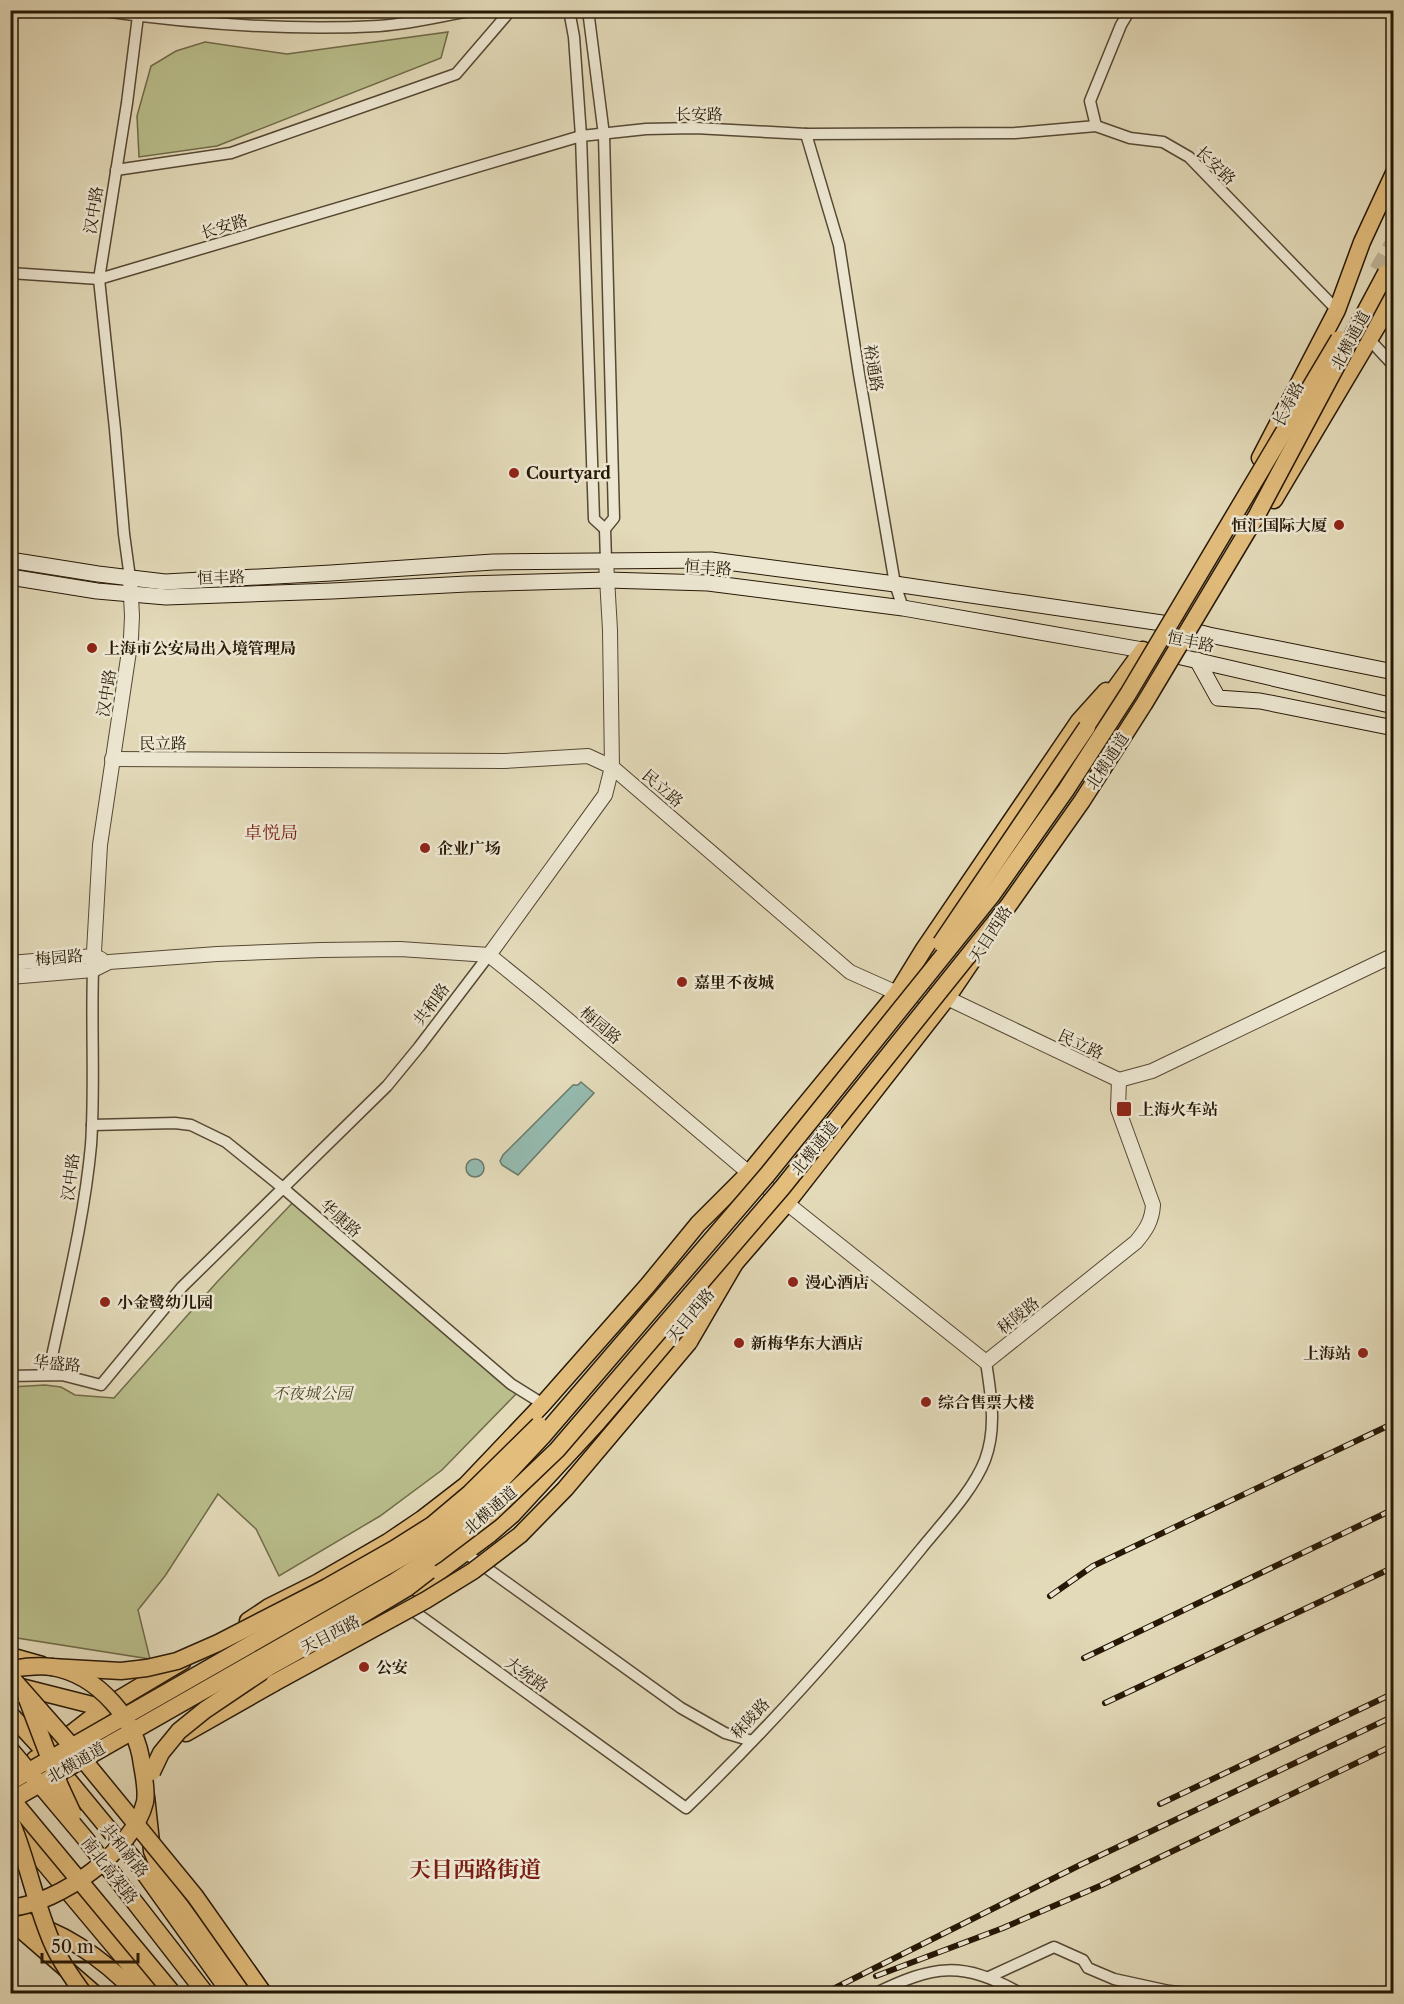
<svg xmlns="http://www.w3.org/2000/svg" width="1404" height="2004" viewBox="0 0 1404 2004" font-family="'Libre Caslon Text','Noto Serif SC',serif">
<style>
.green{fill:#b9be8c;stroke:#706b49;stroke-width:1.5}
.water{fill:#95bbb0;stroke:#697a6c;stroke-width:1.5}
.lines{fill:none;stroke-linecap:round;stroke-linejoin:round}
.trunk-tunnel{stroke:#bdb395;stroke-width:16;stroke-dasharray:16 8;stroke-linecap:butt}
.minor-casing{stroke:#564833;stroke-width:13}
.tertiary-casing{stroke:#564833;stroke-width:16}
.secondary-casing{stroke:#271806;stroke-width:17}
.primary-casing{stroke:#271806;stroke-width:19}
.trunk-casing{stroke:#271806;stroke-width:19}
.minor{stroke:#ede7d2;stroke-width:10}
.tertiary{stroke:#ede7d2;stroke-width:14}
.secondary{stroke:#ede7d2;stroke-width:15}
.primary{stroke:#e2bd7c;stroke-width:16}
.trunk{stroke:#e2bd7c;stroke-width:16}
.rail-casing{stroke:#271806;stroke-width:6}
.rail{stroke:#ede7d2;stroke-width:4;stroke-dasharray:11;stroke-linecap:butt}
.trunk-bridge-casing{stroke:#271806;stroke-width:19;stroke-linecap:butt}
.trunk-bridge{stroke:#e2bd7c;stroke-width:16}
.poi-dot{fill:#8f2418;stroke:#ede7d2;stroke-width:2}
.labels{text-anchor:middle;stroke-width:5;stroke-linejoin:round;paint-order:stroke}
.street-label{font-size:16px;fill:#271806;stroke:#ede7d2}
.poi-label{font-size:16px;font-weight:bold;fill:#271806;stroke:#ede7d2;text-anchor:start}
.park-label{font-size:16px;font-style:italic;fill:#534a2e;stroke:#ede7d2}
.neighbourhood-label{font-size:18px;fill:#7a1f14;stroke:#ede7d2}
.district-label{font-size:22px;font-weight:bold;fill:#7a1f14;stroke:#ede7d2}
</style>
<rect width="100%" height="100%" fill="#e3dab9"/>
<filter id="stains"><feTurbulence type="fractalNoise" baseFrequency=".00333" numOctaves="4"/><feColorMatrix values="0 0 0 0 .2 0 0 0 0 .09 0 0 0 0 .02 0 0 0 .5 -.17"/></filter>
<radialGradient id="worn" r=".72"><stop offset=".6" stop-color="#630" stop-opacity="0"/><stop offset="1" stop-color="#630" stop-opacity=".3"/></radialGradient>
<!-- green -->
<g class="green">
<polygon points="448,32 441,58 217,146 139,157 137,116 151,66 176,51 205,42 287,54"/>
<polygon points="299,1196 516,1394 442,1470 380,1516 279,1576 256,1529 218,1494 165,1576 138,1610 150,1659 11,1637 11,1387 45,1385 61,1387 75,1395 114,1398 217,1282"/>
</g>
<!-- water -->
<g class="water">
<polygon points="581,1082 594,1093 518,1175 502,1165 500,1161 503,1155 573,1085 578,1085"/>
<circle cx="475" cy="1168" r="9"/>
</g>
<g class="lines">
<!-- trunk-tunnel -->
<polyline class="trunk-tunnel" points="1377,270 1394,241"/>
<!-- minor casing -->
<g class="minor-casing">
<g id="minor">
<path d="M96,10C187,23 288,31 379,26C410,24 443,16 474,10"/>
<polyline points="569,10 574,37 581,136 594,519 605,529"/>
<polyline points="588,10 604,135 614,518 605,529"/>
<polyline points="1096,126 1090,101 1121,25 1130,10"/>
<polyline points="806,134 839,245 859,374 895,584 903,608"/>
<polyline points="116,170 231,153 456,74 511,10"/>
<polyline points="10,273 99,279 581,136 646,129 695,128 806,134 1015,133 1096,126 1130,138 1163,142 1189,157 1337,310"/>
<polyline points="1368,338 1394,366"/>
<polyline points="605,529 606,561"/>
<polyline points="130,578 124,534 115,429 99,279 127,103 138,16"/>
<polyline points="92,1125 175,1123 191,1125 226,1142 283,1188 511,1384 543,1404"/>
<path d="M48,1375C64,1298 84,1222 91,1145C95,1087 91,1028 93,970"/>
<polyline points="10,1376 62,1375 101,1385 182,1287 387,1086 419,1047 489,955"/>
<polyline points="460,1549 681,1708 725,1733 752,1741"/>
<path d="M408,1607L686,1808C770,1727 848,1639 921,1549C942,1523 973,1491 985,1460C997,1428 991,1395 986,1362"/>
<polyline points="989,1977 1054,1947 1083,1960 1088,1968 1114,1979 1169,1991 1200,1994"/>
<path d="M874,1994C934,1965 961,1960 1022,1994"/>
</g>
</g>
<!-- tertiary casing -->
<g class="tertiary-casing">
<g id="tertiary">
<polyline points="112,759 504,761 588,756 612,767 850,972 897,993 947,998 1119,1080"/>
<polyline points="489,955 605,795 612,767 610,630 606,561"/>
<polyline points="10,963 94,956 101,959"/>
<polyline points="93,970 100,845 131,638 132,616 130,578"/>
<path d="M10,977L93,970L109,962L217,954L321,950L400,949L489,955L542,998L749,1173L986,1362L1136,1242C1146,1230 1152,1221 1153,1205L1118,1109L1119,1080"/>
<polyline points="1119,1080 1152,1071 1394,955"/>
</g>
</g>
<!-- secondary casing -->
<g class="secondary-casing">
<g id="secondary">
<polyline points="10,560 98,574 165,582 331,573 493,562 711,560 895,584 1162,623 1209,635 1394,672"/>
<polyline points="10,577 97,591 166,597 332,591 467,584 607,580 708,583 903,608 1177,656 1394,706"/>
<polyline points="1197,660 1218,698 1260,701 1394,728"/>
</g>
</g>
<!-- primary casing -->
<g class="primary-casing">
<g id="primary">
<polyline points="1260,458 1337,310 1362,242 1394,173"/>
<polyline points="1274,500 1394,298"/>
<polyline points="417,1588 490,1534 512,1515 597,1423 787,1203 947,998 972,961"/>
<polyline points="248,1621 269,1607 317,1583 388,1542 422,1519 466,1485 543,1404 648,1285 698,1224 749,1173 897,993 924,949 1079,721 1106,691"/>
<polyline points="13,1685 104,1708"/>
<polyline points="10,1714 46,1753 140,1867 231,1994"/>
<polyline points="35,1759 46,1753 104,1708 183,1661"/>
<polyline points="14,1831 19,1833 154,1994"/>
<polyline points="10,1918 19,1928 95,1994"/>
</g>
</g>
<!-- trunk casing -->
<g class="trunk-casing">
<g id="trunk">
<polyline points="1359,335 1394,281"/>
<polyline points="1087,727 1143,650"/>
<polyline points="689,1342 738,1258"/>
<polyline points="10,1656 42,1665"/>
<polyline points="186,1733 274,1683"/>
<polyline points="146,1796 152,1851 170,1892 246,1994"/>
<path d="M10,1916C62,1931 100,1955 137,1994"/>
<polyline points="189,1972 206,1994"/>
</g>
</g>
<!-- minor -->
<use href="#minor" class="minor"/>
<!-- tertiary -->
<use href="#tertiary" class="tertiary"/>
<!-- secondary -->
<use href="#secondary" class="secondary"/>
<!-- primary -->
<use href="#primary" class="primary"/>
<!-- trunk -->
<use href="#trunk" class="trunk"/>
<!-- rail casing -->
<g class="rail-casing">
<g id="rail">
<polyline points="1050,1596 1093,1566 1394,1423"/>
<polyline points="1084,1658 1394,1509"/>
<polyline points="1105,1703 1394,1567"/>
<polyline points="1160,1804 1394,1693"/>
<polyline points="876,1976 1003,1928 1102,1885 1394,1745"/>
<polyline points="823,1994 1080,1865 1394,1716"/>
</g>
</g>
<!-- rail -->
<use href="#rail" class="rail"/>
<!-- trunk-bridge casing -->
<g class="trunk-bridge-casing">
<g id="trunk-bridge">
<polyline points="941,943 1087,727"/>
<polyline points="51,1667 121,1671 147,1668 177,1661 218,1643 327,1587 394,1549 432,1525 470,1493 539,1425"/>
<path d="M10,1669C24,1667 38,1665 52,1667C98,1675 137,1720 142,1765C144,1776 147,1791 145,1802C133,1851 60,1903 10,1908"/>
<polyline points="10,1676 77,1752 195,1896 264,1994"/>
<polyline points="274,1683 426,1600 473,1571 520,1535 565,1489 689,1342"/>
<polyline points="27,1699 60,1786 73,1814"/>
<polyline points="10,1749 84,1837 189,1972"/>
<polyline points="152,1772 161,1753 179,1731 205,1710 269,1667 357,1618 407,1588 429,1571"/>
<polyline points="10,1782 431,1541 482,1501 542,1437 767,1175 992,895 1066,790 1128,694 1339,339"/>
<polyline points="10,1797 171,1991"/>
<polyline points="10,1801 394,1582 437,1554 491,1513 557,1450 782,1188 1008,906 1082,801 1144,704 1257,515 1386,273"/>
<path d="M10,1819C28,1860 35,1906 54,1947C62,1964 73,1979 84,1994"/>
</g>
</g>
<!-- trunk-bridge -->
<use href="#trunk-bridge" class="trunk-bridge"/>
</g>
<!-- markers -->
<g class="poi-dot">
<circle cx="514" cy="473" r="6"/>
<circle cx="1339" cy="525" r="6"/>
<circle cx="92" cy="648" r="6"/>
<circle cx="425" cy="848" r="6"/>
<circle cx="682" cy="982" r="6"/>
<rect x="1116" y="1101" width="16" height="16" rx="3"/>
<circle cx="793" cy="1282" r="6"/>
<circle cx="105" cy="1302" r="6"/>
<circle cx="739" cy="1343" r="6"/>
<circle cx="1363" cy="1353" r="6"/>
<circle cx="926" cy="1402" r="6"/>
<circle cx="364" cy="1667" r="6"/>
</g>
<g class="labels">
<!-- street labels -->
<g class="street-label">
<text x="699" y="120">长安路</text>
<text transform="translate(1216 165) rotate(44)" y="6">长安路</text>
<text transform="translate(93 210) rotate(-81)" y="6">汉中路</text>
<text transform="translate(224 226) rotate(-17)" y="6">长安路</text>
<text transform="translate(1350 340) rotate(-62)" y="6">北横通道</text>
<text transform="translate(874 368) rotate(81)" y="6">裕通路</text>
<text transform="translate(1288 404) rotate(-63)" y="6">长寿路</text>
<text transform="translate(708 567) rotate(4)" y="6">恒丰路</text>
<text transform="translate(221 577) rotate(-2)" y="6">恒丰路</text>
<text transform="translate(1191 641) rotate(12)" y="6">恒丰路</text>
<text transform="translate(106 693) rotate(-81)" y="6">汉中路</text>
<text x="163" y="749">民立路</text>
<text transform="translate(1107 761) rotate(-57)" y="6">北横通道</text>
<text transform="translate(663 788) rotate(41)" y="6">民立路</text>
<text transform="translate(990 934) rotate(-57)" y="6">天目西路</text>
<text transform="translate(59 957) rotate(-5)" y="6">梅园路</text>
<text transform="translate(431 1004) rotate(-53)" y="6">共和路</text>
<text transform="translate(601 1025) rotate(40)" y="6">梅园路</text>
<text transform="translate(1081 1044) rotate(25)" y="6">民立路</text>
<text transform="translate(814 1148) rotate(-51)" y="6">北横通道</text>
<text transform="translate(70 1177) rotate(-83)" y="6">汉中路</text>
<text transform="translate(341 1218) rotate(41)" y="6">华康路</text>
<text transform="translate(690 1315) rotate(-50)" y="6">天目西路</text>
<text transform="translate(1018 1315) rotate(-39)" y="6">秣陵路</text>
<text transform="translate(57 1363) rotate(6)" y="6">华盛路</text>
<text transform="translate(490 1510) rotate(-41)" y="6">北横通道</text>
<text transform="translate(330 1634) rotate(-27)" y="6">天目西路</text>
<text transform="translate(527 1674) rotate(36)" y="6">大统路</text>
<text transform="translate(750 1718) rotate(-47)" y="6">秣陵路</text>
<text transform="translate(76 1762) rotate(-30)" y="6">北横通道</text>
<text transform="translate(125 1850) rotate(51)" y="6">共和新路</text>
<text transform="translate(110 1870) rotate(52)" y="6">南北高架路</text>
</g>
<!-- poi labels -->
<g class="poi-label">
<text x="526" y="479">Courtyard</text>
<text x="1327" y="531" text-anchor="end">恒汇国际大厦</text>
<text x="104" y="654">上海市公安局出入境管理局</text>
<text x="437" y="854">企业广场</text>
<text x="694" y="988">嘉里不夜城</text>
<text x="1138" y="1115">上海火车站</text>
<text x="805" y="1288">漫心酒店</text>
<text x="117" y="1308">小金鹭幼儿园</text>
<text x="751" y="1349">新梅华东大酒店</text>
<text x="1351" y="1359" text-anchor="end">上海站</text>
<text x="938" y="1408">综合售票大楼</text>
<text x="376" y="1673">公安</text>
</g>
<!-- park labels -->
<g class="park-label">
<text x="312" y="1399">不夜城公园</text>
</g>
<!-- neighbourhood labels -->
<g class="neighbourhood-label">
<text x="271" y="839">卓悦局</text>
</g>
<!-- district labels -->
<g class="district-label">
<text x="475" y="1877">天目西路街道</text>
</g>
</g>
<!-- margin -->
<rect width="1404" height="2004" fill="none" stroke="#e3dab9" stroke-width="36"/>
<rect x="12" y="12" width="1380" height="1980" fill="none" stroke="#271806" stroke-width="3"/>
<rect x="18" y="18" width="1368" height="1968" fill="none" stroke="#271806" stroke-width="1.5"/>
<!-- scale -->
<path d="M42 1953v9h96v-9" fill="none" stroke="#271806" stroke-width="3"/>
<text x="51" y="1953" font-size="18" fill="#271806" stroke="#ede7d2" stroke-width="4.5" paint-order="stroke">50 m</text>
<rect width="100%" height="100%" filter="url(#stains)"/>
<rect width="100%" height="100%" fill="url(#worn)"/>
</svg>
